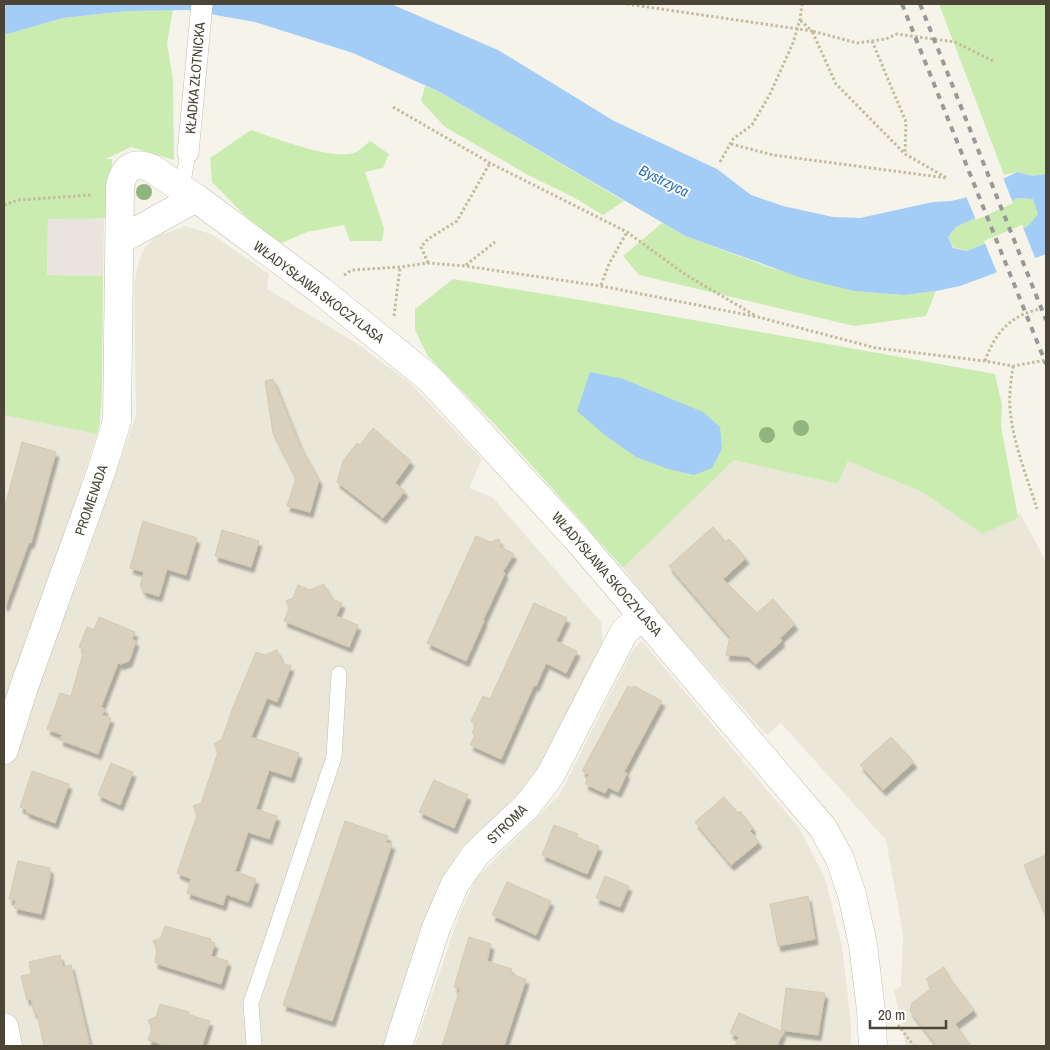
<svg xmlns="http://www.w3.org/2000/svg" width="1050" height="1050" viewBox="0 0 1050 1050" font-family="'Archivo Narrow',sans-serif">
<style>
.residential{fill:#eae6d8}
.industrial{fill:#e9e5de}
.green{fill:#cbecb0}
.water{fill:#a3ccf6;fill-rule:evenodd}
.pier{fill:#f6f4ea}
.building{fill:#d9d1be;stroke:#d4cab1;filter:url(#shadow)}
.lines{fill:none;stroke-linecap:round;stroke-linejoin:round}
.service-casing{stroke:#c2bdac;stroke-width:16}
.pedestrian-casing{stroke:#c2bdac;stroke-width:22}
.minor-casing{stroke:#c2bdac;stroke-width:29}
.path{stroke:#c5bb9c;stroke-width:3;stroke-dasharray:2.5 2.5;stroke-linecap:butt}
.service{stroke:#fff;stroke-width:15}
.pedestrian{stroke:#fff;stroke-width:21}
.minor{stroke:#fff;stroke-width:28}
.rail{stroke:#999;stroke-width:4;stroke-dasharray:6 6;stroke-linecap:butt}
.tree{fill:#91b57e}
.labels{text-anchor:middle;stroke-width:4;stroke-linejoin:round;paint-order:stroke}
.street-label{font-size:14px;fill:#4b4537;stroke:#fff}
.water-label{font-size:15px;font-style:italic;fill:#2770c0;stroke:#fff}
</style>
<defs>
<filter id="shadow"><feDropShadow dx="3" dy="5.5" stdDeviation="1" flood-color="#0004"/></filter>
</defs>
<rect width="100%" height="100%" fill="#f6f4ea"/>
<!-- residential -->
<g class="residential">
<polygon points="185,226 211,234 269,274 267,289 356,343 410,383 482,459 469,488 492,497 601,622 603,645 531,781 460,850 436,890 385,1046 4,1046 4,415 97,434 49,583 75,590 136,415 134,285 139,260 145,247 155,237"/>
<polygon points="734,460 838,484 848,461 924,493 982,534 1020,513 1046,562 1046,1046 906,1046 894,990 901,986 903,934 886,840 781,723 767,735 664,620 623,568"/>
<polygon points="642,641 799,828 825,878 842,946 851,1025 851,1046 415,1046 459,915 476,878 560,794 633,649"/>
</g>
<!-- industrial -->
<polygon class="industrial" points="48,218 104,218 103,276 47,275"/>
<!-- green -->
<g class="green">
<polygon points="939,4 1046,4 1046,174 1033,176 1017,172 1004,175"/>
<polygon points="173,10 167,43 173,80 174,160 131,147 106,159 112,159 109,218 48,219 47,275 103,276 102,389 100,422 97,434 4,415 4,198 5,197 4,194 4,35 63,18 127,11"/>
<polygon points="425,86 440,92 624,201 603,215 573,197 528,175 445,127 421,101"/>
<path d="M251,130C276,138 330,160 354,153C360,151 365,145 370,141L389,154L383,168L365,172L384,228L382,241H350L344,225L307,232L279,244L262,233L212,182L210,158Z"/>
<polygon points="1018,198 1033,199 1039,215 1028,226 967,251 953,247 948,237 956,227"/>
<polygon points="662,223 685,236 771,268 854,291 904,295 936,291 926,316 854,326 639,275 623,256"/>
<polygon points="453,279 598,303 995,374 1002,405 1001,426 1018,518 982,534 924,493 848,461 838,484 734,460 623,568 499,429 427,355 415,330 415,309"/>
</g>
<!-- water -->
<g class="water">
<path d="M4,4H391L498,50L614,121L717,169L751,195L783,206L833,217L860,218L933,202L951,201L964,198L1017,172L1033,176L1046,174V254L960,286L936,291L904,295L854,291L802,278L685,236L440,92L353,53L255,22L187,10L127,11L63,18L4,35ZM1018,198L1033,199L1038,214L1028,226L967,251L953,248L948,237L956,227Z"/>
<polygon points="590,372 623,379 703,412 720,427 722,449 712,468 694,475 668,469 636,457 606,436 577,411"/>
</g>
<!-- pier -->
<g class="pier">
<polygon points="1002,175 1013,203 976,220 965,194"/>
<polygon points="1022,225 1036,260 998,275 984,241"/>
</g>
<!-- building -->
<g class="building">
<polygon points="273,379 300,446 319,480 310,512 287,506 296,478 273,433 265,381"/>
<polygon points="373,428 411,461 395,483 405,491 383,518 337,482 343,461 357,443 360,445"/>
<polygon points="22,442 56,452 31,543 29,542 6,605 4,605 4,510"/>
<polygon points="143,521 197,538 186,575 167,569 159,596 144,592 140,585 144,572 130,568"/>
<polygon points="713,527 726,542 729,539 746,558 723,579 757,613 773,599 795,624 780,638 782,641 756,664 747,656 726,655 730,637 669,566"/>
<polygon points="222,530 259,541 251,567 215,556"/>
<polygon points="476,536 490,542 499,539 501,547 514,554 503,571 505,573 483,620 484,621 466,661 427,643"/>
<polygon points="324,584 332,599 342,603 336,616 358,625 349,647 284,621 289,608 286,601 293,598 298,585 310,590"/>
<polygon points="534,603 567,618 556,641 577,651 566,673 546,663 536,686 534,685 501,759 470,745 475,735 472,733 476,724 471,721 483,696 490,699"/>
<polygon points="99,617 135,632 132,639 136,641 129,661 121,664 118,663 101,707 105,709 102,715 111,718 98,754 60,740 62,735 47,729 60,693 71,696 84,650 79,647 87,627 94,630"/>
<polygon points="277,650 282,663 291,666 277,702 267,698 251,737 299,753 291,777 269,770 256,809 277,816 269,839 248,832 235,871 256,879 248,902 226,894 223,905 187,893 191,879 177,873 197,815 193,806 201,803 218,752 214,744 222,739 233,707 256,652 265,655"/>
<polygon points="628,686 632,688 634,686 662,701 624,772 627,773 618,792 608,787 605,793 585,784 589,774 582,771"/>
<polygon points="891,737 914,762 883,790 860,765"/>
<polygon points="111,763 133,772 120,805 98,795"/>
<polygon points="32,771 69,784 55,823 26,812 27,810 20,807"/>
<polygon points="434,780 468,795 454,828 419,812"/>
<polygon points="724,797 738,813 740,811 753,828 750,831 759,842 731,865 695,822"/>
<polygon points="345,821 388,836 386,842 392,844 332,1021 283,1005"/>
<polygon points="554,825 578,834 576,837 599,846 587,874 542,855"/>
<polygon points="1046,855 1046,916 1024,865"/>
<polygon points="18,861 50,868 50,877 41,914 14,908 16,900 9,899"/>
<polygon points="605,876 629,886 620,907 596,898"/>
<polygon points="507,882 551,901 536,935 492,915"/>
<polygon points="808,896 815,939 778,946 770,904"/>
<polygon points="165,926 211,939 210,941 215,943 211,956 228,961 221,984 155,963 157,949 153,941 161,938"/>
<polygon points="469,937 491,944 487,961 512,969 510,974 526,979 504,1046 442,1046 460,989 454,987"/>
<polygon points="60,955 63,967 71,965 90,1046 44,1046 37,1013 34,1013 31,999 27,1000 21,976 31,974 29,962"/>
<polygon points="944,967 948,976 974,1010 955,1024 971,1046 937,1046 910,1011 912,1003 932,988 926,979"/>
<polygon points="786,988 825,993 818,1035 781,1030"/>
<polygon points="160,1004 189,1012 187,1014 210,1021 202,1046 166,1046 148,1040 152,1028 148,1020 156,1017"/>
<polygon points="739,1013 783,1032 777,1046 735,1046 739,1037 730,1033"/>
</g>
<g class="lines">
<!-- service casing -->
<g class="service-casing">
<g id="service">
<polyline points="182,188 188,153"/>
<polyline points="254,1046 251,1003 334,757 339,674"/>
</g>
</g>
<!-- pedestrian casing -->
<g class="pedestrian-casing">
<polyline id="pedestrian" points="188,153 202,4"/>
</g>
<!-- minor casing -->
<g class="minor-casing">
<g id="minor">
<polyline points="120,240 196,198"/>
<path d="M4,750L24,687L101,472L117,421L120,186C124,168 133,161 151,168L196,198L320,290L430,379L578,540L823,828L840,859L852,895L863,945L871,1010L873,1046"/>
<polyline points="4,1027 8,1046"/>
<polyline points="398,1046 436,928 455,884 476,854 527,806 550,776 624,632 643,615"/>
</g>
</g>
<!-- path -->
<g class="path">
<polyline points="627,4 812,31 800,20"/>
<polyline points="872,41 906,122 905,153"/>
<polyline points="393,107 490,163 627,232 686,275 756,316"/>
<polyline points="731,144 773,155 947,178 905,154 836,84 812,31 857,43 886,39 897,34 955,42 993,61"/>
<polyline points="720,162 733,139 752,125 770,94 793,43 800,20 802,4"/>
<polyline points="4,205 18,200 93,195"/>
<polyline points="428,263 421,247 428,239 457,221 490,163"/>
<polyline points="466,265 495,242"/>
<polyline points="344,275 352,270 400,267 428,263 465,266 601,286 758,317 876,348 985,361 1013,366 1046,360"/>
<polyline points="601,285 609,264 627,232"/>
<polyline points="394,316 400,267"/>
<path d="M985,361C996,330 1013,313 1046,308"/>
<path d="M1013,366C1011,380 1009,394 1010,409C1013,443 1027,477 1037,509"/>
<polyline points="898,1025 914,1046"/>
</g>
<!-- service -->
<use href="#service" class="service"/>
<!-- pedestrian -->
<use href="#pedestrian" class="pedestrian"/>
<!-- minor -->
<use href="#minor" class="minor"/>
<!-- rail -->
<g class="rail">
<polyline points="902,4 1046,364"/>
<polyline points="920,4 1046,320"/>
</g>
</g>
<!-- trees -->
<g class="tree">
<circle cx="144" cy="192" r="8"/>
<circle cx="801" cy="428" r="8"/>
<circle cx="767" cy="435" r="8"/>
</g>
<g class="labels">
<!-- street labels -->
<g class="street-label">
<text transform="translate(195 78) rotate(-85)" y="5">KŁADKA ZŁOTNICKA</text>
<text transform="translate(319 292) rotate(37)" y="5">WŁADYSŁAWA SKOCZYLASA</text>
<text transform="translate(91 500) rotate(-71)" y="5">PROMENADA</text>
<text transform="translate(607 574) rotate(49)" y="5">WŁADYSŁAWA SKOCZYLASA</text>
<text transform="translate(507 824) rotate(-44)" y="5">STROMA</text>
</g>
<!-- water labels -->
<g class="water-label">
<text transform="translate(664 181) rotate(26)" y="5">Bystrzyca</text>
</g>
</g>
<!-- border -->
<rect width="1050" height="1050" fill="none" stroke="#4b4537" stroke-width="10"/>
<!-- scale -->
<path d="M870 1020v8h76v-8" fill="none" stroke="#4b4537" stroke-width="2.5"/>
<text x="878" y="1020" font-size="15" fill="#4b4537" stroke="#ffffff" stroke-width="4" paint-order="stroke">20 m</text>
</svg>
